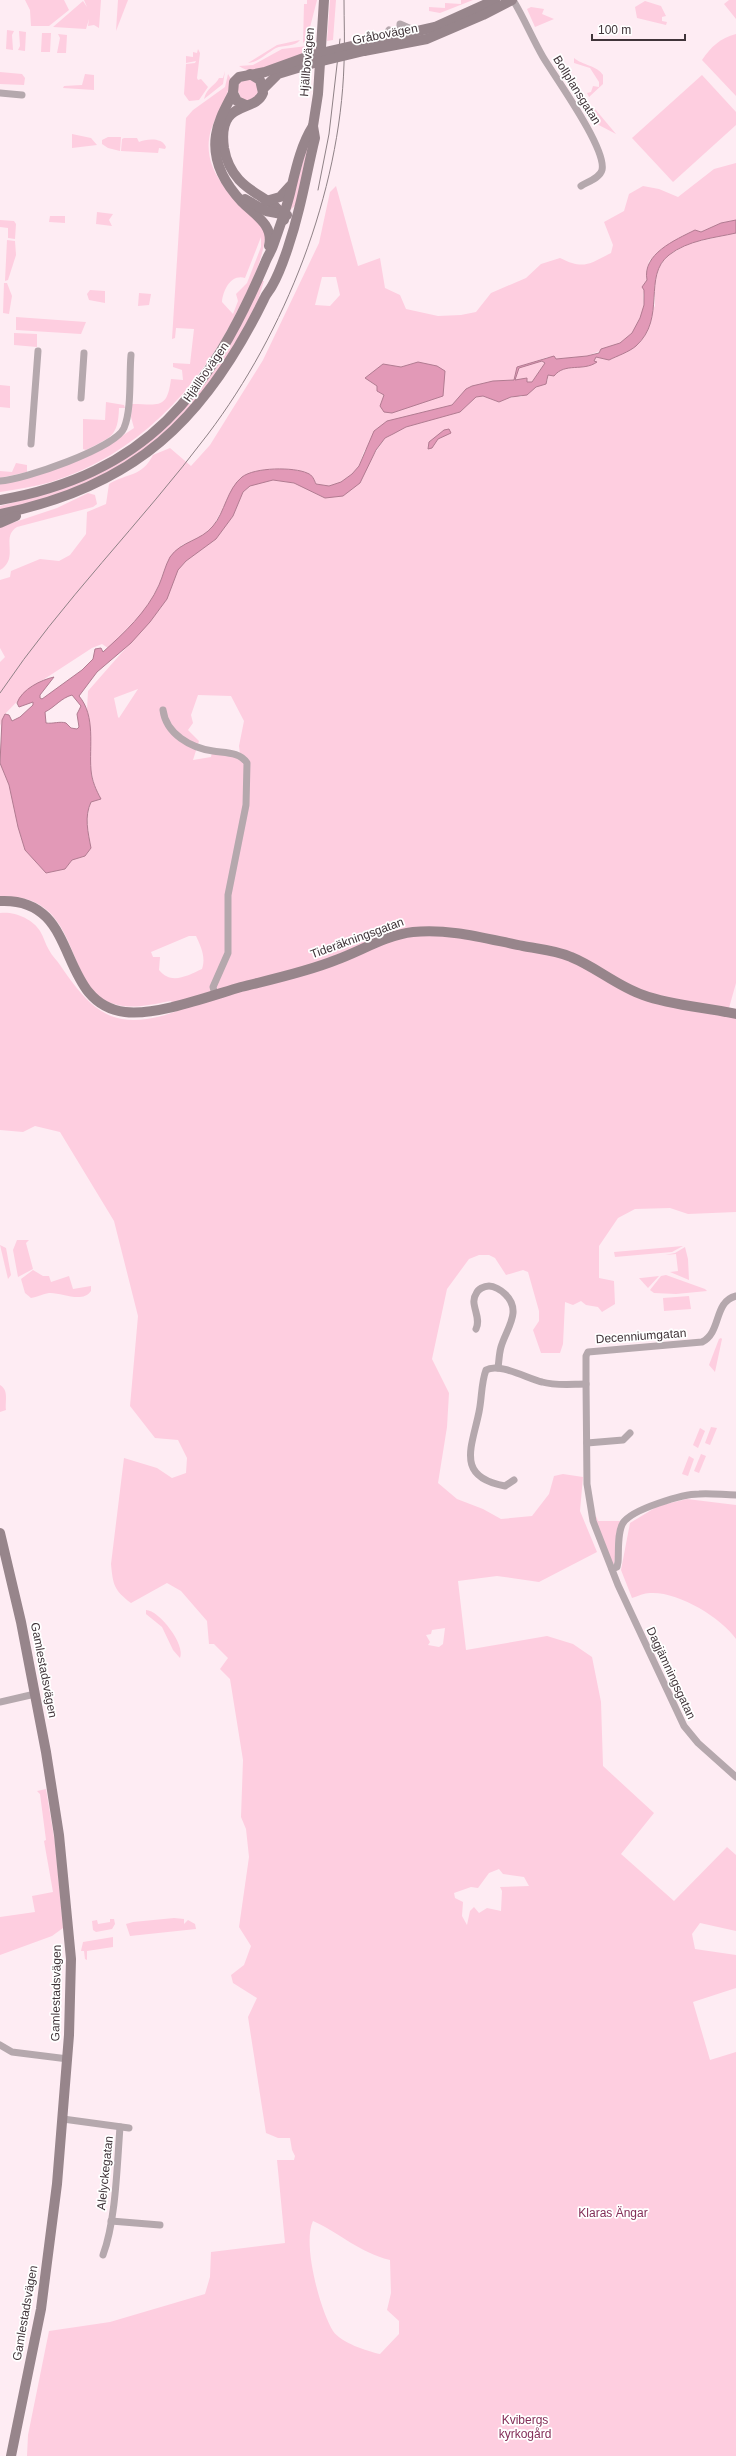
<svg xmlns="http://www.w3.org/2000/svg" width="736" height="2456" viewBox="0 0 736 2456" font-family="Arial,sans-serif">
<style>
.green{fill:#fecee0;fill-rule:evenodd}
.water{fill:#e299b7;stroke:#b17b91;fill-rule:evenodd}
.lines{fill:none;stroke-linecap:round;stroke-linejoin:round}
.street{stroke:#b5a8ad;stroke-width:7}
.secondary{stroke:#97858b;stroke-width:10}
.tram{stroke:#8f8186;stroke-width:1}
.secondary-bridge{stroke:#97858b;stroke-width:10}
.labels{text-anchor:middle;stroke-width:3.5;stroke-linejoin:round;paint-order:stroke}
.street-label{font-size:12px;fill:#403439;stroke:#fff}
.park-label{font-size:12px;fill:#832e58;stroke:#fff}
</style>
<rect width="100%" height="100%" fill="#feecf3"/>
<!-- green -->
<g class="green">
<polygon points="25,0 64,0 69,10 49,26 31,26 30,10"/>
<polygon points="84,0 101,0 99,28 94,25 88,26 89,19 86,29 53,27 83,1 87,7"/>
<polygon points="118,0 128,0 116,31"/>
<polygon points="307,0 317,0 316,4 307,39 303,43 304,4 307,4"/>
<polygon points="330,0 336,0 333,40 327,41"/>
<polygon points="461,0 473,0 440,13 429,11 429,7 445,8 445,3 461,4"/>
<polygon points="729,0 736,0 736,19 724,4"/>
<polygon points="645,1 661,6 666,16 662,17 662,21 667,22 666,25 637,18 635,7"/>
<polygon points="531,7 544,9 542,14 554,19 535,27 527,9"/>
<polygon points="7,30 14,31 12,35 13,50 6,49"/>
<polygon points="19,31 26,32 25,51 18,50 20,46"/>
<polygon points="42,33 51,33 50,52 41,52"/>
<polygon points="58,34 67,35 66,53 57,53 60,38"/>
<path d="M736,34V96L702,60C711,47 720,38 736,34Z"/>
<path d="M300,40C295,47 283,45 276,48C267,53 257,63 248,63L277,45Z"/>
<path d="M316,45L315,51C297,58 256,80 239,66L253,65L282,49Z"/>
<polygon points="198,49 200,53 197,78 198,80 201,79 208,87 199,100 189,101 184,94 186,64 195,63 196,61 186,63 186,56 193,57 193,52 197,53"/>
<path d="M574,58C582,65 598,66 603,75V84L589,97L587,93L591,92L593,86L599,87V82L590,68L574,63Z"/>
<path d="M225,71L223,84L204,99C207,87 215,86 219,78H223Z"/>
<polygon points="0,72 22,74 25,78 24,85 0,84"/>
<polygon points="85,74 94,75 94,90 63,88 64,86 82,85"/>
<path d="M228,74L231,79C228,98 217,112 211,130C198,173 240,204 266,230C264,259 250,287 237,312C197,391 136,455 51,482C34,487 17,489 0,492V484L110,444L134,428L131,417L132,404C159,404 167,410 171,379L183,380L182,370L173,367V363L190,364L194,329L176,328L175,338L172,339L186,118L193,110L225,87ZM261,237V247L247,283L236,294L238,301L233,314L222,302C223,290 231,274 245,278Z"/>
<polygon points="702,75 736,112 736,125 673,182 632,138"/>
<polygon points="248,78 257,84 258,95 248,101 241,98 237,89 240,82"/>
<polygon points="591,109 595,109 616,134 593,122 585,114"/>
<polygon points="72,134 91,138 97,145 72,148"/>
<polygon points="108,137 121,137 120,151 108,148 102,144 102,140"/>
<path d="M124,138H137L139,142C146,139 162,137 166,147L165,149L159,148L158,153L121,151L122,139Z"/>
<polygon points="310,138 297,204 288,212"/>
<path d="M736,163V220L721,223L701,232L689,233L659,251L649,261L646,273L647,280L643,295L644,305L641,318L632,333L620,343L587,356L556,359L548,357L517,367L514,380L493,381L466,389L452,405L396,419L364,451L359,466L352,474L341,482L329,486L316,484C307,463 273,469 253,472L226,503L213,526L205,535L182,545L164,570L159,585L146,609L108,648L102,644L92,648L29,689L5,714L0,726V662L5,657L0,648V580L10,577L11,571L40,559L59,561L70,555L86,534L87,512L106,504L109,484C127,473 142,477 153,455L170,448L191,466L210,445L263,360L319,243L330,192L336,186L358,266L380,258L385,288L400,295L406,309L438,316L461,315L476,312L491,293L526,278L541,264L560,258C584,270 589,264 611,253L613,245L604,222L624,211L629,194L643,186L659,189L678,197L714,169ZM322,277H336L340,295L330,306L315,305ZM418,362L377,391V386L365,378L383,364L401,367Z"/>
<polygon points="97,212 113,214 109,220 112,226 96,224"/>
<polygon points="50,216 65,216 65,223 49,222"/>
<polygon points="0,220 14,221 16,224 15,239 8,238 8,228 0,227"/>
<path d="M736,233V983L729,1008L736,1011V1212L688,1214L670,1208L635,1209L618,1218L599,1246V1278L614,1281L615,1304L602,1312L598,1307L586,1305L581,1301L573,1305L565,1302L563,1344L560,1353H541L533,1330L539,1321V1311L528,1272L523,1270L506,1275L495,1258L489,1255H479L469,1259L447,1289L432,1359L449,1393L447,1427L438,1483L457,1499L483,1509L501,1519L532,1516L549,1494L554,1476L563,1474L583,1477L580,1511L597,1552L539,1582L497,1576L458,1581L466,1650L547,1636L573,1644L592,1657L601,1702L603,1766L654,1813L621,1854L674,1901L727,1847L736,1855V1931L700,1923L692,1934L695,1949L736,1955V1988L693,2002L710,2060L736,2052V2456H27L28,2435L49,2331L110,2322L205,2294L210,2277L211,2252L285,2243L277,2160H294L295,2156L292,2150L290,2138H278L266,2133L248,2017L257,1998L233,1983L231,1975L244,1965L251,1946L239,1927L249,1857L246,1829L241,1817L243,1760L230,1679L220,1669L228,1658L214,1644H209L207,1621L181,1591L167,1583L131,1603C114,1590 113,1585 111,1564L124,1458L157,1468L172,1478L186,1473L187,1458L178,1440L155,1438L130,1406L138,1316L114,1221L60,1132L35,1126L23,1132L0,1130V913C14,911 33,919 40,931C44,937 45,944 49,950C52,956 57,960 60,965C93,1014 116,1033 177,1011L171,1001C153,1004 133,1010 114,1004C62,990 84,891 0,897V763L9,785L25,850L46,873L65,869L72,860L85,856L91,847C88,832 85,817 91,802L101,799L95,787L91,770V730L87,710L88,691L161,608L178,570L186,561L216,539L233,516L243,492L256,482L273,480L294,483L325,498L371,459L385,438L393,434L406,427L460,412L476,397L483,396L499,402L516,396L521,397L548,380V374L570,367H584L596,362L594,361L596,357L609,360L623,353L655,306V283L659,266L669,255L687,244ZM138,689L119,718L118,717L114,698ZM198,695L231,696L244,721L239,746L240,754L212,752L211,757L193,760L199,741L188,730L193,723L191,715ZM189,936H196C201,947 206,957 202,969C187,976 171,985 159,970L160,957H153L151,952ZM445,1628L443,1644L439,1647L428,1645L430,1642L426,1635L431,1634L432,1630ZM499,1869L503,1874L524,1877L529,1886L500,1887L502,1891L501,1911L487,1908L479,1913L474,1907L470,1911L467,1925L462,1916L463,1902L455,1898L454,1893L471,1887L478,1888L489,1873ZM313,2221C342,2234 358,2252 390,2260L391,2293L387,2310L399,2321V2334L380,2354C367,2351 341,2343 333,2331C320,2310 302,2243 313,2221Z"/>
<polygon points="7,240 15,241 16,255 8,280 5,281"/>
<polygon points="262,281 264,281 258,300 234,349 190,410 141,452 103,475 58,495 0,511 0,506 53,492 176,417 217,366 246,315"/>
<polygon points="4,283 7,283 12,296 9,314 3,313"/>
<polygon points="90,290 105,291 105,303 89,300 87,294"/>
<polygon points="139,293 151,294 149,305 138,306"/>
<polygon points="16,317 86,322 81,334 16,330"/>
<polygon points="14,333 37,334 37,347 14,345"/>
<polygon points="542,361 545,363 532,382 527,382 527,378 515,381 518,368"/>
<polygon points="0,385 10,386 10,408 0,407"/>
<path d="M106,402L124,405L125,408H119C118,437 111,437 86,450L83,449V419L105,420Z"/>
<polygon points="16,463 27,465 27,472 0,478 0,471 12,472"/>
<path d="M88,493L95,495L97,504L93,507L17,527C0,537 20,558 0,570V527L57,508Z"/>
<polygon points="17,1240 29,1240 26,1243 33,1269 18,1277 13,1250"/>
<polygon points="0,1245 6,1248 11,1275 8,1279"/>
<polygon points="683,1246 672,1252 615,1257 614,1252"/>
<polygon points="685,1247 688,1259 689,1280 670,1272 678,1271 676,1254 665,1255 675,1253"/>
<path d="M33,1270L43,1276H49L51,1282L69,1276L73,1289L91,1286V1291C82,1304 61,1292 49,1293C43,1294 37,1297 31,1298L25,1293L21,1279Z"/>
<polygon points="666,1275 705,1289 707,1291 676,1294 654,1293 650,1290 661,1276"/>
<polygon points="659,1276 648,1288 639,1278 641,1278"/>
<polygon points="689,1296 691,1309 664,1311 663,1298"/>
<polygon points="721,1338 722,1339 715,1372 709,1365 719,1339"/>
<path d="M0,1385C9,1390 5,1401 6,1410L0,1412Z"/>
<polygon points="711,1427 717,1428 710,1445 705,1443"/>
<polygon points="700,1428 705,1431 698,1448 693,1445"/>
<polygon points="701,1454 706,1456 699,1473 694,1471"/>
<polygon points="689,1456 694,1459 688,1476 682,1474"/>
<path d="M687,1499L736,1505V1639C721,1617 677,1591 650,1593C644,1593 638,1596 632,1598L621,1570L630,1523L658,1506Z"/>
<polygon points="596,1516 598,1521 620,1521 614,1564 612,1564 596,1526"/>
<path d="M146,1610C159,1610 186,1645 180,1658L173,1650L162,1627L146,1614Z"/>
<polygon points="46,1789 55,1843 63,1928 52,1936 0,1955 0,1917 35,1912 32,1896 53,1892 44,1841 46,1840 40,1794 37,1791"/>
<polygon points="174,1918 184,1919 184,1924 188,1920 195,1924 196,1929 130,1936 126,1924 133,1922"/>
<polygon points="110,1919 114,1919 115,1924 112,1929 96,1932 93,1930 92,1921 97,1920 98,1924 110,1922"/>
<polygon points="113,1937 113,1947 87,1951 87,1960 85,1959 84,1951 81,1951 83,1942"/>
</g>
<!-- water -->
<g class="water">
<path d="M736,220V233C714,238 688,240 669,255C642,276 667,318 636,346C629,352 617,356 609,360L596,357L594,361L597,362C583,372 565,362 554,376L548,375L546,384L536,387L527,395L511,397L499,402L483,396L476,397L460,412L406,427L393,434L385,438L376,450L360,483L343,496L325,498L294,483L273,480L250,486L243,492L233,516L216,539L186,561L178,570L167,599L150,622L131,643L97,672L79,696C96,716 89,747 91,770C92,781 96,790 101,799L91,802C84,817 88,832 91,848L85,856L72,860L65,869L46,873L25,850L18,827L9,785L0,763L2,720L5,714L9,715L12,721L20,717L33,705V702L19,707L17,703C22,689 41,680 54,677L40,695V698L42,699L82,670L93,659L95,649L101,648L103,652C124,633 147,612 159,585C163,576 165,566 170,557C181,541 201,541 213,526C225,512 227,489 242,477C255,467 294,467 307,473C313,475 314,480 316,484L329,486L341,482L352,474L359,466L374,431L387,421L452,405L466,389L472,386L493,381L514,380L517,367L554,356L556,359L587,356L599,353L601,349L620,343L632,333L640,318L644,305V290L642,287L647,280C642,254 675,240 695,230L701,232L721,223ZM542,361L545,363L532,382H527V378L515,380L519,368ZM72,695L81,706L77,714L79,727L77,729L71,728L66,723C60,721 53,724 46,723L45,712C55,707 61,698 72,695Z"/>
<polygon points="418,362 437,366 445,371 443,396 392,413 384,412 380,406 384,395 377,391 377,386 365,378 383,364 401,367"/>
<polygon points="444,430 449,429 451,433 438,439 432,448 428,449 429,442"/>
</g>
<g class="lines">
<!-- street -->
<g class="street">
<path d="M513,0C524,18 532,38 543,57C555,77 607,149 602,170C600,178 587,182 581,186"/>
<polyline points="400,38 400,24 416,31"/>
<polyline points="383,39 389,30 396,39"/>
<polyline points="0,93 22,95"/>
<polyline points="81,398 84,353"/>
<polyline points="31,444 38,351"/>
<path d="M0,481C23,480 116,448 124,428C132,409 129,376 131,355"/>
<path d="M163,710C166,734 191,748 213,751C226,753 240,752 247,763L246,805L228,895V953L213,987L215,995"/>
<path d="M736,1296C713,1302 722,1332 702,1342L588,1352L586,1356V1382L587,1484L593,1521L618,1585L684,1726L698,1743L736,1777"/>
<path d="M476,1329C482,1317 469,1304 476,1294C478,1289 484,1286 489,1286C494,1286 501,1290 505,1294C523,1311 506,1329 501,1347C499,1354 499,1361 498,1368"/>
<polyline points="587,1443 623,1440 630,1433"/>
<path d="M514,1480L505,1486C455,1477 472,1447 479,1412C482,1398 481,1383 486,1370C499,1362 528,1379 542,1382C556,1386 572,1384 586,1384"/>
<path d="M612,1569L617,1567L618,1562C619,1551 617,1533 623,1523C632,1509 683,1494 699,1494C711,1493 724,1495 736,1495"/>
<polyline points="0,1702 35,1694"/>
<polyline points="0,2045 12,2052 68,2059"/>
<polyline points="63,2119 129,2128"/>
<polyline points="111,2221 160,2225"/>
<path d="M103,2255C116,2220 117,2165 120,2127"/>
</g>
<!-- secondary -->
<g class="secondary">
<polyline points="369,42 435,27 495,0"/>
<polyline points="364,51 427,39 483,15 512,0"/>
<path d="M250,74L260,80L263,93C255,114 217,98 224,148C232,196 278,195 284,220"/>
<polyline points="263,89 278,74 314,63"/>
<path d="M233,93C226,107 218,120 216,135C212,161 225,184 242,202C255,215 274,225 269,246"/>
<polyline points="246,105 237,101 233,93 234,82 239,77 265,72 312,55"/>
<polyline points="245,199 266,211 287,215"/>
<polyline points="266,201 280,197 290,186"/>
<path d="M0,500C146,475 210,392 265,263C267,257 271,252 273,246C279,228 287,208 291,189C296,168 301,145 313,126"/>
<path d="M0,514C135,487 205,420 264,299C266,294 270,290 272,286C283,267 294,230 299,209C305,186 309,162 315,138L313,126L318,94L324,0"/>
<polyline points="0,523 16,516"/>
<path d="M0,901C83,897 54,1003 125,1012C156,1016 210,996 241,987C273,979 306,972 336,960C361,951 386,935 413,932C450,928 487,939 523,946C538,949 556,950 571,957C596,967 617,986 643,995C673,1006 706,1007 736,1014"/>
<polyline points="0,1533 21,1622 46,1752 59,1835 71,1959 69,2035 57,2184 41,2309 11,2456"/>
</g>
<!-- tram -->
<g class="tram">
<polyline points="318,190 329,134 340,39"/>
<path d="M0,693C62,601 141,523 208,434C285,332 340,193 344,64C345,43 344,21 344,0"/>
</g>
<!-- secondary-bridge -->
<g class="secondary-bridge">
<polyline points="312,55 369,42"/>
<polyline points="314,63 364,51"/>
</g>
</g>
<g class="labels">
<!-- street labels -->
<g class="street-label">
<text transform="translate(385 34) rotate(-11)" y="4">Gråbovägen</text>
<text transform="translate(307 62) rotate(-85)" y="4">Hjällbovägen</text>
<text transform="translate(577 90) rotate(58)" y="4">Bollplansgatan</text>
<text transform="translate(206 372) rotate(-55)" y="4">Hjällbovägen</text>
<text transform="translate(357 938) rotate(-20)" y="4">Tideräkningsgatan</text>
<text transform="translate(641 1336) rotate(-4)" y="4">Decenniumgatan</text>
<text transform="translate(44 1670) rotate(79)" y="4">Gamlestadsvägen</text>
<text transform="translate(671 1673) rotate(65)" y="4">Dagjämningsgatan</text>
<text transform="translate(56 1993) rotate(-89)" y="4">Gamlestadsvägen</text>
<text transform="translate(105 2173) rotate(-84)" y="4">Alelyckegatan</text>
<text transform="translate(25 2313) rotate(-80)" y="4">Gamlestadsvägen</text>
</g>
<!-- park labels -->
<g class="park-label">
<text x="613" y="2217">Klaras Ängar</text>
<text x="525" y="2424">Kvibergs<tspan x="525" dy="14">kyrkogård</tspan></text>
</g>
</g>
<!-- scale -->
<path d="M592 34v6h93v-6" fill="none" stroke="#403439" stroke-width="2"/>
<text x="598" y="34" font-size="12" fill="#403439" stroke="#ffffff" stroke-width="3" paint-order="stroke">100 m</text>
</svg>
